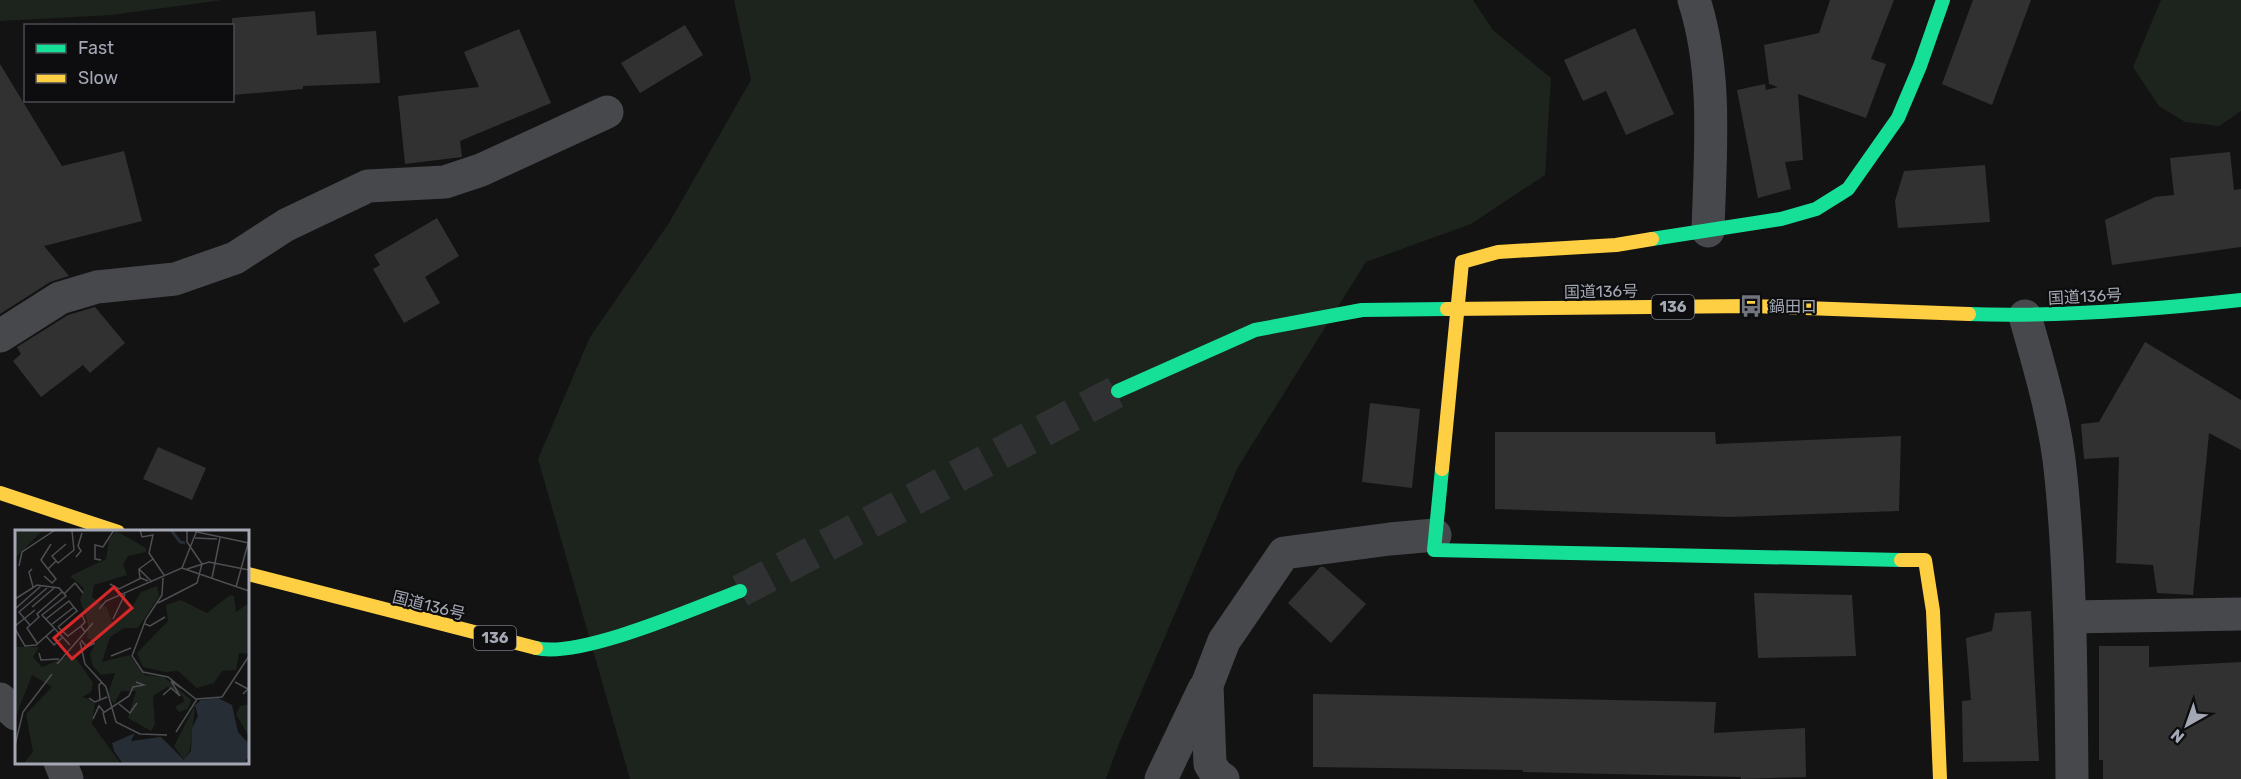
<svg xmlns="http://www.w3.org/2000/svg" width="2241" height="779" viewBox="0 0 2241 779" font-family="Rubik,'Noto Sans JP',sans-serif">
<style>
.green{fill:#1d231d}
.building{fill:#313132}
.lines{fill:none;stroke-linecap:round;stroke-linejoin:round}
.highway-tunnel{stroke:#303133;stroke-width:33;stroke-dasharray:33 16;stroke-linecap:butt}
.street{stroke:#47484c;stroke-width:33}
.fast{stroke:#16e098;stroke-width:14}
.slow{stroke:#ffcf43;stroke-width:14}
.labels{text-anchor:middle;stroke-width:4.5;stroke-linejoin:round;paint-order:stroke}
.shield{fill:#0d0d0f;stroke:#767a82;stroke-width:1.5}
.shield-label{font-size:15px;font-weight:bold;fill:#a3a8b4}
.street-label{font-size:16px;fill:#a3a8b4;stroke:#0d0d0f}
.poi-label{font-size:16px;fill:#a3a8b4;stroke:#0d0d0f;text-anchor:start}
.inset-river{fill:none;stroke:#262d34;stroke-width:3}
.inset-road{fill:none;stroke:#4d4f53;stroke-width:1.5}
.view{fill:#d62828;fill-opacity:0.15;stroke:#d62828;stroke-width:3}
.inset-edge{fill:none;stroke:#a3a8b4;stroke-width:3}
</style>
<rect width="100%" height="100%" fill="#131313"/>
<!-- green -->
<g class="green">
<polygon points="0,0 223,0 111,15 0,21"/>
<polygon points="734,0 1473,0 1493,30 1551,78 1545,175 1471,224 1366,262 1238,467 1118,746 1106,779 630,779 538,459 590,337 669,223 751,80"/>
<polygon points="2161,0 2241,0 2241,111 2219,126 2185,122 2159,106 2133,67"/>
</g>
<!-- building -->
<g class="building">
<polygon points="1830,0 1894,0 1871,59 1886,64 1866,118 1798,94 1803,160 1785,162 1791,189 1758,198 1737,90 1765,84 1766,90 1778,87 1769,84 1764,45 1819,33"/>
<polygon points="1973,0 2031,0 1992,105 1942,84"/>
<polygon points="315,11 317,35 376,31 380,83 303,86 303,89 232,95 232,18"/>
<polygon points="685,25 703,55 640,93 621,63"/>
<polygon points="1635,28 1674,114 1626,135 1606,91 1583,101 1564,60"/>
<polygon points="519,29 551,103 460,141 462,157 405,164 398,96 479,87 464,52"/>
<polygon points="0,64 62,166 124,151 142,221 44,246 69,276 50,282 0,314"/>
<polygon points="2230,152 2234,190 2241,189 2241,247 2112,265 2105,220 2155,197 2174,195 2170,158"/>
<polygon points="1985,165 1990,222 1898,228 1895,201 1904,171"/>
<polygon points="437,218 459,256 425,277 440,303 404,323 373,269 380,265 374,255"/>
<polygon points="95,307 125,343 90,373 83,365 41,397 13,361 21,354 17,347 68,315"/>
<polygon points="2145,342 2241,400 2241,450 2209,433 2193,595 2157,593 2153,565 2116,563 2119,457 2084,459 2081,424 2099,422"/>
<polygon points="1370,403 1420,409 1412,488 1362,482"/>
<polygon points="1495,432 1715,432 1716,444 1901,436 1899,511 1729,517 1495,509"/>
<polygon points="158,447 206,468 192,500 143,479"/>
<polygon points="1320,567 1324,567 1366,604 1331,643 1288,603"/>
<polygon points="1754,593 1852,595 1856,656 1758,658"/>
<polygon points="2031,611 2039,761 1963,762 1962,701 1971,700 1966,638 1992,631 1995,613"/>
<polygon points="2099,646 2149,646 2149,667 2241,662 2241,779 2103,779 2103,760 2099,760"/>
<polygon points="1313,694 1716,702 1714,733 1805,728 1806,777 1741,779 1741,777 1523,772 1523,770 1313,767"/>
</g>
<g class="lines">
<!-- highway-tunnel -->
<polyline class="highway-tunnel" points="740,591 1118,391"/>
<!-- street -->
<g class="street">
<path d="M1694,0C1718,74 1710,155 1708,231"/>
<path d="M2025,316C2040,369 2056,422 2061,477C2071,577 2071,678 2072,779"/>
<polyline points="0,336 60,298 97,287 175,279 235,258 286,225 368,186 445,182 481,170 607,112"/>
<polyline points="2070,617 2241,614"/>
<polyline points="0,699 16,714"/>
<polyline points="60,762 67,779"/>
<polyline points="1161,779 1204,689"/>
<polyline points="1223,779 1217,775 1210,764 1207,685 1224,641 1284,553 1390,539 1435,535"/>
</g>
<!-- fast -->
<g class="fast">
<polyline points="1652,239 1781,219 1816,209 1848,189 1898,118 1920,66 1943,0"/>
<path d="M1969,314C2060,317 2151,310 2241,300"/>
<polyline points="1118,391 1255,330 1362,310 1447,309"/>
<polyline points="1442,469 1434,550 1901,560"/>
<path d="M536,648C580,659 695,608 740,591"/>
</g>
<!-- slow -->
<g class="slow">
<polyline points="1447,309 1751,306 1969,314"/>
<polyline points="1442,469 1462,262 1498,252 1616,245 1652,239"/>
<polyline points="0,493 118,532"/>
<polyline points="1901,560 1925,560 1933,611 1940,779"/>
<polyline points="248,574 536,648"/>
</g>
</g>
<!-- icons -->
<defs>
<g id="bus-bare" transform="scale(1.8)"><path d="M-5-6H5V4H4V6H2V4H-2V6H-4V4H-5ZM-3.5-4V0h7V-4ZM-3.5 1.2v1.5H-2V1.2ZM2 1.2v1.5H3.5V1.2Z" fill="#71747c" stroke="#0d0d0f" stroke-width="2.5" paint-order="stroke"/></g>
</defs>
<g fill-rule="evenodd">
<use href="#bus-bare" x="1751" y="306"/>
</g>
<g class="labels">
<!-- shield labels -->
<g class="shield">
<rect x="1652" y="295" width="42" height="24" rx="4.5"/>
<rect x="474" y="626" width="42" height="24" rx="4.5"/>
</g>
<g class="shield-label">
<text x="1673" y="312">136</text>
<text x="495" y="643">136</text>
</g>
<!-- street labels -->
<g class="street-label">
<text transform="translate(1601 291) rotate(-1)" y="6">国道136号</text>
<text transform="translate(2085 296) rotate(-3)" y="6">国道136号</text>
<text transform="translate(429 605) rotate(14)" y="6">国道136号</text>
</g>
<!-- poi labels -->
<g class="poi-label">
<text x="1769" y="312">鍋田口</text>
</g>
</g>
<!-- overview -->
<g transform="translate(15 530)">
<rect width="234" height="234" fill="#131313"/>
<path d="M0,0H28L0,28ZM101,1L131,18V22L113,26L108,34L112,45L79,55L77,67L92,78L98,95L117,77L126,62L142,56L144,66L123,98H109L95,107L87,132L114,125L130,145L149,147L176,170L173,179L164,182L160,177L170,171L165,163L152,157L138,166L140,194L136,201L113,188L121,161H106L99,174L93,164L100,143L86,145L78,136L75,124L81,112L72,108L73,93L65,70L69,58L55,46L91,29L94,10ZM215,65L219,66L221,82L234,73V124L224,123L221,140L207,141L199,153L182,158L163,141L150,142L128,137L122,123L153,91L151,75L166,70L192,83ZM0,117H24L18,127L27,137L58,124L78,153L76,162L67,167L80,171L77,194L106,234H8L18,222L11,184L37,157L17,145L0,189ZM234,174V207L221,184L225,176ZM180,175L175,219L170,231L159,216Z" fill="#1d231d"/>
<path d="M203,168L217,175L223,202L234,214V228L230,230L234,234H108L99,221L97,213L120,203L116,211L146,207L169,230L176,221L177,198L183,186L180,175L186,170Z" fill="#262d34"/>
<path class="inset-river" d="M156,0L165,12L170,13"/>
<path class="inset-road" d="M55,0H76M125,0L127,7L138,5L134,23L149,45M182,2L234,13M180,8L202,9M51,14L37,26L43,33L59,20L57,1M61,27L66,21L63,16L67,3M86,30L80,29V15L88,17L99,0M4,36L7,22L40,0M167,38L234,61M17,39L14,42L18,57M33,39L26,30L36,14M124,39L137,52M172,39L194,32L234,40M29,46L37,53L41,49L33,39L41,31M148,48L147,65L131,89L117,126L128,142L153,147L182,170M197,48L205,8M125,49L124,39L138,29M95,54L104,59L126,48L133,51M221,57L234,10M49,64L60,53L68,63M0,69L22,55L44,58L51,66L27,85L55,115M143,73L182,53L187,34L172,12V0M17,77L39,58M0,79L26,56M84,79L91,71L167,38L182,0M31,89L54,71L62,81L43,97M98,89L110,64M130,94L135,96L150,87M15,95L4,82L32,58M36,95L59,77M0,96L20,80M43,97L53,106L66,96L70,102M0,99L10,116L21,115L39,99M47,100L67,85L70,92L66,96M31,106L39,115L47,108M66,110L72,117L80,113M65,112L70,134L91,157L101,192L125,204L152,205M22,113L12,98L24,87L22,84L47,62M24,123L26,130L44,129M96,126L116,118M42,134L78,93M220,152L233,159L228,164M148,165L156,158L165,166L156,151L166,158M74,168L80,172L92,167M85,170L84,155L87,152M104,174L115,183L122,173M78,189L84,176L89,182M91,194L88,183L114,166L118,157L129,155L121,152M161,202L182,169L207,167L234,126M0,215L8,182L37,144"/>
<path class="view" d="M99,57L117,78L57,129L39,108Z"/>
<rect width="234" height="234" class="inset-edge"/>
</g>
<!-- legend -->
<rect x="24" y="24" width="210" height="78" fill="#0d0d0f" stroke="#494b51" stroke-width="1.5"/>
<rect x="36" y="44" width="30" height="9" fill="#16e098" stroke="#494b51" stroke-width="1.5"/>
<text x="78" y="54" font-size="18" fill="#a3a8b4">Fast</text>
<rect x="36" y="74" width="30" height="9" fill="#ffcf43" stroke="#494b51" stroke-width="1.5"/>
<text x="78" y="84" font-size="18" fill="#a3a8b4">Slow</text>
<!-- north arrow -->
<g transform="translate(2187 725) rotate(220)" stroke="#0d0d0f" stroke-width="4.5" paint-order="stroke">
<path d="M0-4.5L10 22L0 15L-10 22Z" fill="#a3a8b4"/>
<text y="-9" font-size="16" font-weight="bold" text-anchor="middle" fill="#a3a8b4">N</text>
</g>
</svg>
